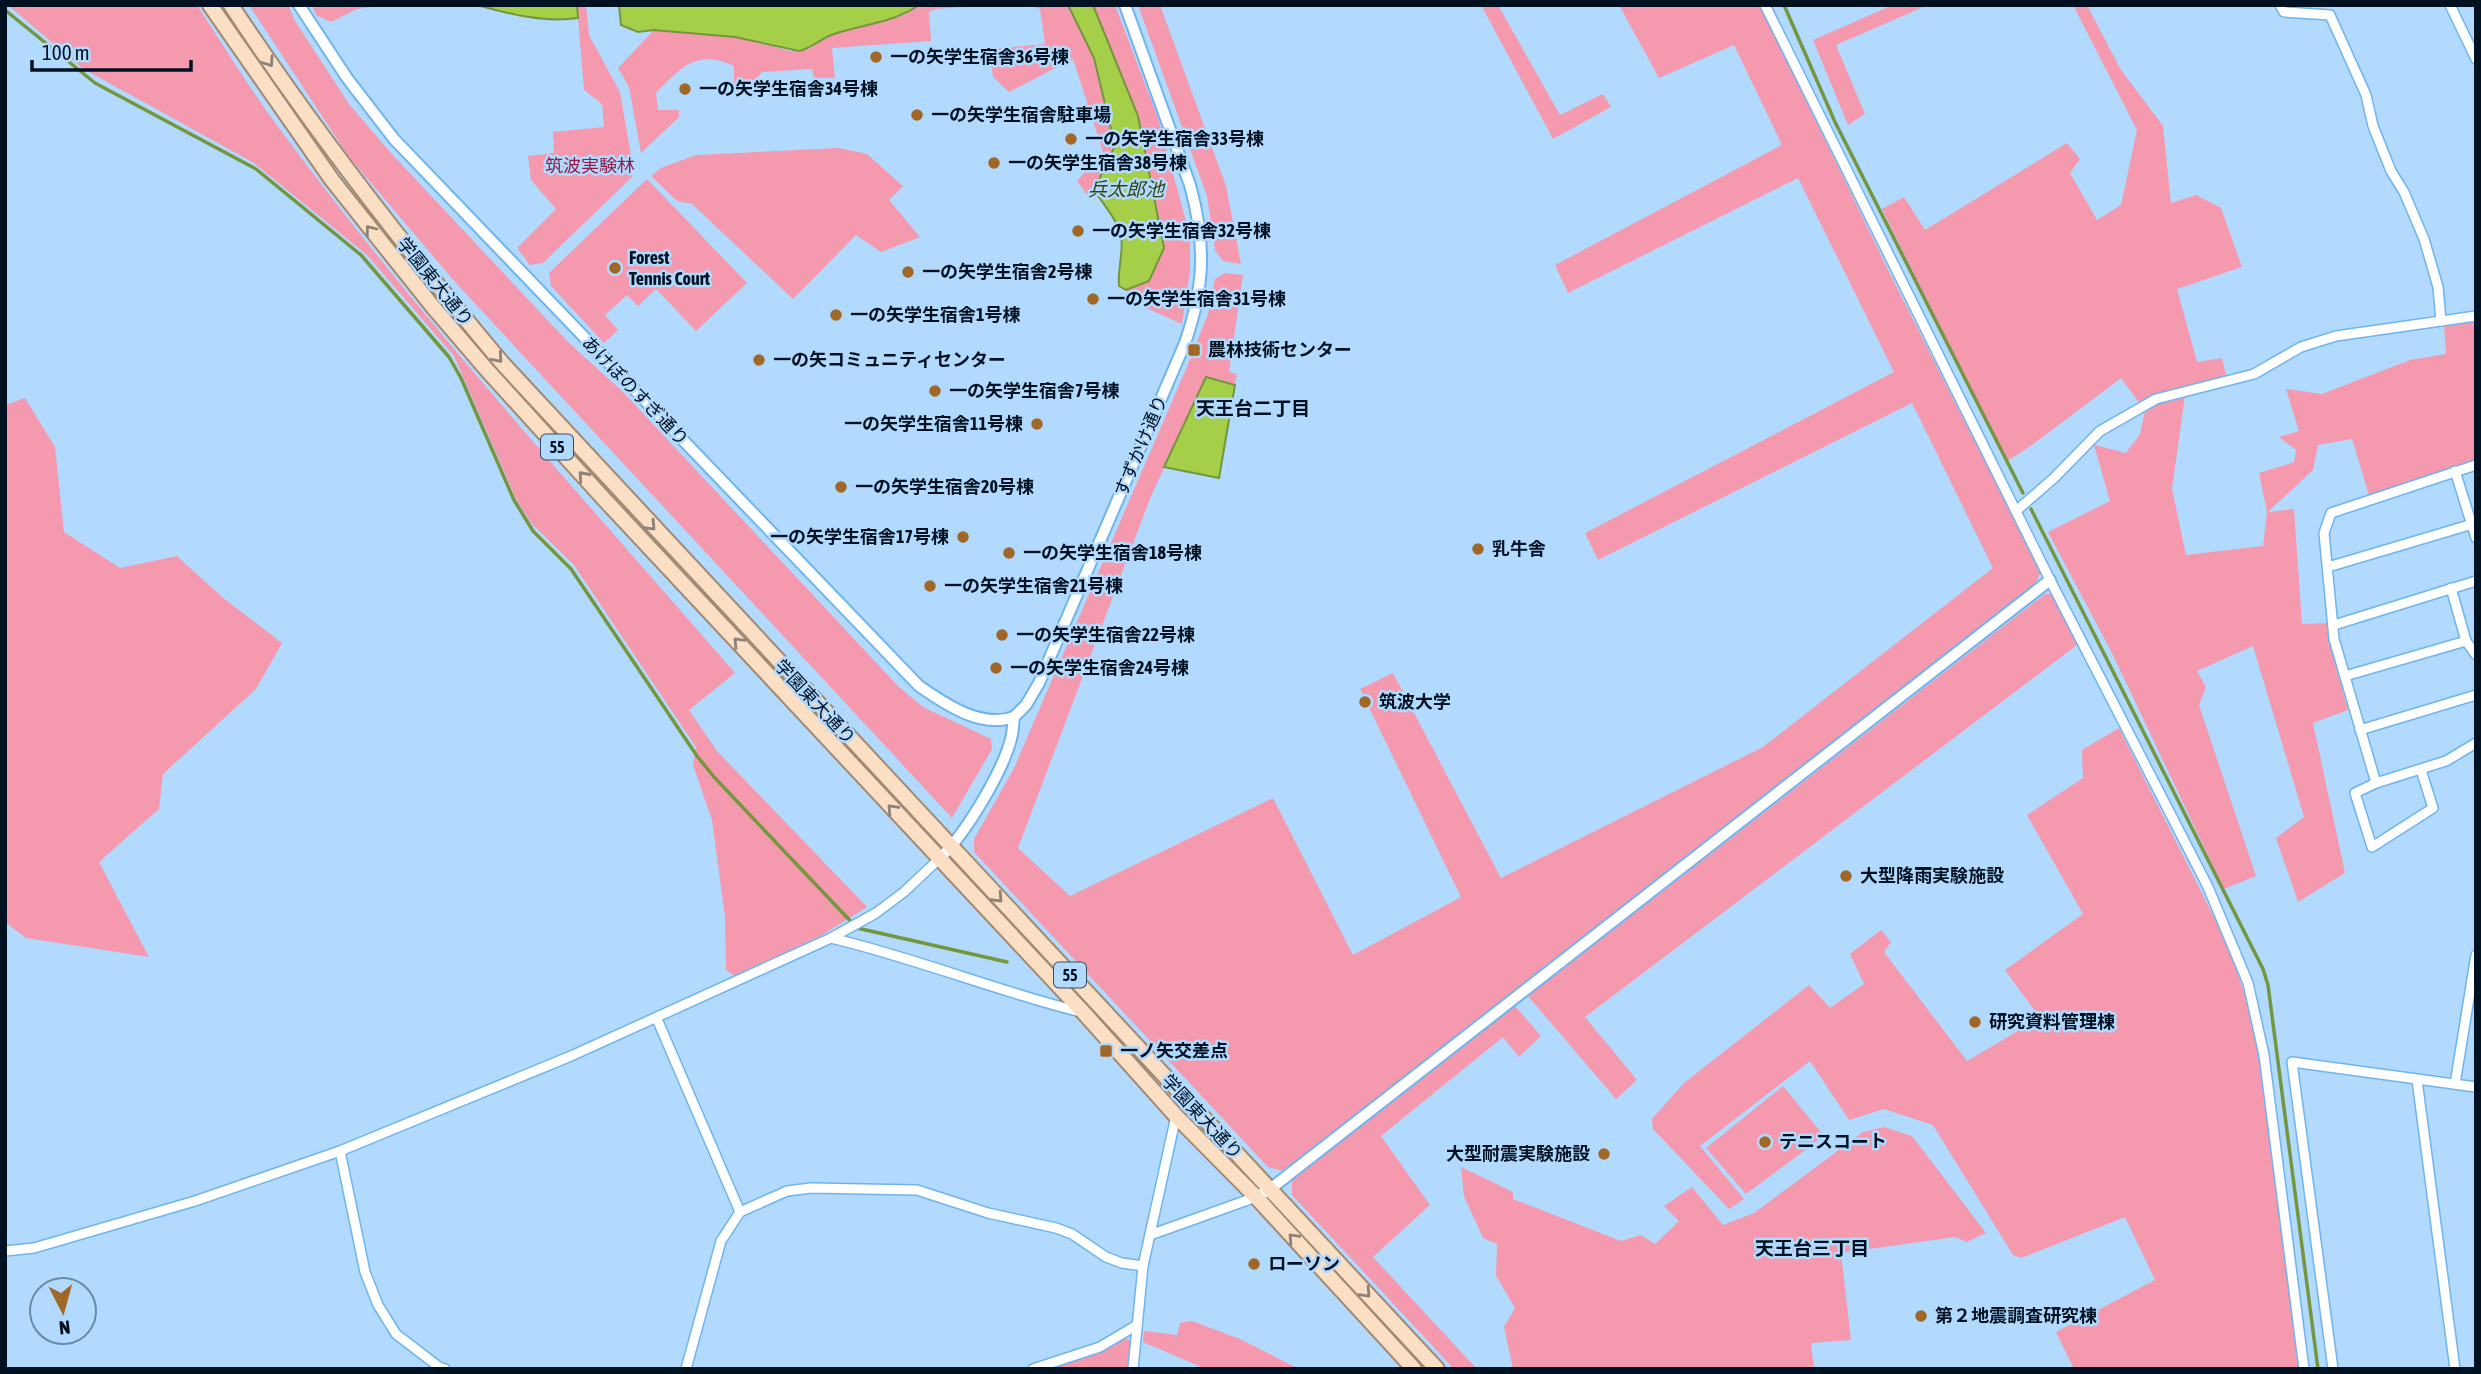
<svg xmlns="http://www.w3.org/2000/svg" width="2481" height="1374" viewBox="0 0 2481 1374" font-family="'Asap Condensed','Noto Sans JP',sans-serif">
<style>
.green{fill:#f599af}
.water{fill:#a5cf48;stroke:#74963d;stroke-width:2}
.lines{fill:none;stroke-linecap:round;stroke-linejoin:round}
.stream{stroke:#74963d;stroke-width:3.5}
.minor-casing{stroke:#6eb4ee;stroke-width:12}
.tertiary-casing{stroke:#6eb4ee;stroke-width:14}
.primary-casing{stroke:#a28972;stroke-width:18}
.minor{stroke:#fff;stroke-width:9}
.tertiary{stroke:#fff;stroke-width:10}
.primary{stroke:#fbdfc4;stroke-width:14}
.oneway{stroke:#8a827b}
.poi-dot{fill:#a16727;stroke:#b1dafe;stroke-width:2.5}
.labels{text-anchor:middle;stroke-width:5;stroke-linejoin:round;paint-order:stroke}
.shield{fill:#b1dafe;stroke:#354d64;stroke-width:2}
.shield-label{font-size:16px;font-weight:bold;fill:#012}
.poi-label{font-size:18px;font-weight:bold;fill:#012;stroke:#b1dafe;text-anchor:start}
.park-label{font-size:18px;fill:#931a47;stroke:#b1dafe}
.street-label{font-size:18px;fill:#012;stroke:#b1dafe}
.water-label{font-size:19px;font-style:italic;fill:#354510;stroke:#b1dafe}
.neighbourhood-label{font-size:19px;font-weight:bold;fill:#012;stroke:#b1dafe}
</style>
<rect width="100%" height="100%" fill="#b1dafe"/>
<!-- green -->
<g class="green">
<path d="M8,5H197C223,45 248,86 276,124C418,317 579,493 735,673L689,710L717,751L867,907L822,935L735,976L726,970L725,917L712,820L693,765L696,747L574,565L532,524L517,501L454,356L367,255L254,163L82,68Z"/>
<polygon points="249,5 288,5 295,21 349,104 390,152 568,342 623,392 898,686 923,707 991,739 992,749 952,818 455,282 349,157"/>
<polygon points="312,5 385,5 357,9 331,22 316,15"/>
<polygon points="577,5 586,5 589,35 620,92 633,167 632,177 543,263 530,265 517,248 556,209 531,180 528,156 554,153 553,132 604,127 602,104 584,90"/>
<path d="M919,5H988L936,9L929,12L931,41L832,48L835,78H814L812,69L762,72L745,94L734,84V66C696,49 682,67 656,93L658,110H679V117L641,153L629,87L618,68L654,30L735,37L790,51L809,49L829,35L904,15Z"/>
<polygon points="1028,5 1068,5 1094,58 1115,146 1094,190 1088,196 1077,181 1103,152 1073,59 1009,92 993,77 989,49 1045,44 1040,9"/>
<polygon points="1093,5 1115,5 1158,118 1190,236 1190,271 1182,324 1142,306 1126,290 1149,280 1112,57"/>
<polygon points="1138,5 1160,5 1226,186 1241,264 1223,261 1215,250 1207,196"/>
<polygon points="1481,5 1498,5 1560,115 1603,94 1611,107 1553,139"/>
<polygon points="1619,5 1760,5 1890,274 2041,572 2035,585 1283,1171 1268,1167 974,852 974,839 1014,768 1186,369 1208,314 1215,279 1225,273 1243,275 1229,372 1237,374 1235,385 1206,377 1151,496 1018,848 1070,896 1273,798 1353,955 1461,897 1360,689 1393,673 1501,878 1763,747 1993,568 1912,403 1598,560 1585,533 1894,372 1798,178 1568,293 1555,265 1782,145 1734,45 1659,78"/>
<polygon points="1893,5 1928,5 1836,45 1865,114 1848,125 1813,40"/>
<polygon points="2073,5 2087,5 2121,70 2163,126 2171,203 2196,195 2221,208 2242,267 2177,289 2197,362 2222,358 2226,375 2186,388 2172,489 2186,555 2263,546 2267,512 2259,473 2294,462 2296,450 2279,437 2299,431 2286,389 2322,394 2410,360 2446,354 2444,325 2476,320 2476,461 2369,495 2352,439 2318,445 2313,470 2268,512 2294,509 2302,624 2327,623 2331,649 2348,710 2313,723 2345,873 2298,902 2276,838 2304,817 2253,646 2197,671 2206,687 2199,705 2256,876 2224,889 2112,653 2048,532 2110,501 2094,445 2126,453 2140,434 2145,411 2121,378 2032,445 2006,462 1882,209 1904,197 1925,230 2067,143 2080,159 2070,173 2097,220 2121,205 2137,130"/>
<polygon points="839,148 867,154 903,186 889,200 920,237 881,252 856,235 793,299 692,204 677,201 651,176 661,168 696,155"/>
<polygon points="647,179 747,283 696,331 656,289 638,306 627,295 605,315 618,330 604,343 551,286 549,273"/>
<polygon points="25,398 55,447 64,532 120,568 177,556 222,597 282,643 256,689 163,774 159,809 99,862 149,957 26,938 5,922 5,405"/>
<polygon points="2045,594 2052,594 2077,645 1585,1017 1637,1080 1616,1099 1528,996"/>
<polygon points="2119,728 2230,949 2254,1025 2300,1369 2074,1369 2056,1332 2155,1280 2125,1217 2021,1258 2013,1255 1933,1125 1884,1109 1849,1120 1810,1061 1700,1146 1744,1199 1729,1209 1653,1129 1652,1119 1684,1083 1809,985 1830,1008 1864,984 1850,954 1881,930 1891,942 1884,952 1967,1061 2040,1018 2005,970 2083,914 2027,815 2083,778 2082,750"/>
<polygon points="1515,1006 1541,1036 1519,1057 1503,1037 1381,1136 1430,1205 1373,1257 1477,1369 1454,1369 1292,1195 1292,1180"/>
<polygon points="1783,1086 1824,1136 1746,1194 1706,1148"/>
<polygon points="1884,1127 1912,1136 1986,1233 1967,1242 1955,1237 1841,1253 1851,1340 1811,1343 1814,1369 1513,1369 1504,1327 1515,1308 1496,1276 1497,1244 1483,1238 1464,1196 1461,1167 1513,1192 1513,1199 1621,1241 1641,1235 1655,1244 1679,1221 1664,1206 1692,1187 1723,1225 1754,1213 1863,1132"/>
<polygon points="1192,1321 1240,1339 1299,1369 1206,1369 1143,1342 1144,1331 1177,1335 1180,1323"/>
<polygon points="1123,1337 1130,1340 1128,1369 1049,1369 1107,1349"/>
</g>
<!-- water -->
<g class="water">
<path d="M477,5H577L578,18C545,23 509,14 477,5Z"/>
<path d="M619,5H919C893,23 863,24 834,34C821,38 812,48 799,51L735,37L654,30L638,32L621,25Z"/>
<path d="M1068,5H1093L1138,116L1164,248L1149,281L1126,290L1119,286C1117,268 1126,246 1119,229C1114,216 1102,202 1094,190L1115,146L1094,58Z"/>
<polygon points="1206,377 1235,385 1219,478 1164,467"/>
</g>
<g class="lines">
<!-- stream -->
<g class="stream">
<polyline points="1784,5 1835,122 2023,493"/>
<polyline points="5,10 95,83 256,169 361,255 449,357 461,378 514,500 533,531 571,569 697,756 714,777 857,928 1007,962"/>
<polyline points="2031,509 2263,969 2268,985 2318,1369"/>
</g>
<!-- minor casing -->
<g class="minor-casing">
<g id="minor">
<polyline points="1765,5 2050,580 2208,887 2248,983 2264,1055 2304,1369"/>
<polyline points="2280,5 2284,12 2330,15 2366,95 2373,126 2391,171 2404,192 2424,239 2438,287 2441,321"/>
<polyline points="2450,5 2476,59"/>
<polyline points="2455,471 2476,538"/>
<polyline points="2016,511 2054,478 2100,431 2156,399 2254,374 2301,347 2336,336 2476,316"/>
<polyline points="2328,567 2476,523"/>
<polyline points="2451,588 2466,641 2476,655"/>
<polyline points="2334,625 2476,581"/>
<polyline points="2345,676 2466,641"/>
<polyline points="2360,730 2476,695"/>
<polyline points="2421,770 2433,808 2372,847 2355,793 2376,783 2446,761 2476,743"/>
<polyline points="2376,783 2334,639 2324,533 2331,513 2476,465"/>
<path d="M831,938C916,958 996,991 1081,1012"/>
<polyline points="657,1019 740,1212"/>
<polyline points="2417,1080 2455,1369"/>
<polyline points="2455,1084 2476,955"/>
<polyline points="340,1151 365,1272 378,1305 396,1334 439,1367 445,1369"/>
<polyline points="1150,1235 1256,1197"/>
<polyline points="5,1251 34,1248 195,1201 340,1151 571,1056 831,938 876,913 904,892 939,859"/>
<polyline points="686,1369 721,1241 740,1212 787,1191 811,1188 917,1190 988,1213 1056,1228 1072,1234 1106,1257 1122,1263 1143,1266"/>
<polyline points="1033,1369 1100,1347 1137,1325"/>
<polyline points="1133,1369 1143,1266 1176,1116"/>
<polyline points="2333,1369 2292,1062 2476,1087"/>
</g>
</g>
<!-- tertiary casing -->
<g class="tertiary-casing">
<g id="tertiary">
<path d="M299,5L347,78L394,139L919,686C945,704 981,729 1014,717"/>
<path d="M939,859C965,835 1002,773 1011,739C1013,732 1013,724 1014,717L1026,705L1039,683L1185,343C1205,285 1206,243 1190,185L1125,5"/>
<polyline points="1256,1197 1269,1190 2050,580"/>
</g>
</g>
<!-- primary casing -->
<g class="primary-casing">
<g id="primary">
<polyline points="210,5 332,180 433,307 487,370 604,499 1084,1013 1176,1116 1256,1197 1414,1369"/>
<path d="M231,5C314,131 406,249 503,364L1437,1369"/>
</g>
</g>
<!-- minor -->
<use href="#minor" class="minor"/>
<!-- tertiary -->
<use href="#tertiary" class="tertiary"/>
<!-- primary -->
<use href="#primary" class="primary"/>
</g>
<!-- one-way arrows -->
<defs><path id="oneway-chevron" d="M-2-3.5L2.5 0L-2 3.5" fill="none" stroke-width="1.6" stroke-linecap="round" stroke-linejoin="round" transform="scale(1.75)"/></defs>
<g class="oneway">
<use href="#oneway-chevron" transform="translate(269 62) rotate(56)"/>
<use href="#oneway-chevron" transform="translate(370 230) rotate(-128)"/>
<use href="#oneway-chevron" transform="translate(498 358) rotate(49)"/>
<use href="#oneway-chevron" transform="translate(583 476) rotate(-132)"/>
<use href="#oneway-chevron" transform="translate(651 526) rotate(47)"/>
<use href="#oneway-chevron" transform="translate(738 642) rotate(-133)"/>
<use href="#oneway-chevron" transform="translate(892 809) rotate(-133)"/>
<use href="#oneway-chevron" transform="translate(998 898) rotate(47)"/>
<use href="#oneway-chevron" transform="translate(1293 1238) rotate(-133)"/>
<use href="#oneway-chevron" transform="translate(1366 1293) rotate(47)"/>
</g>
<!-- markers -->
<g class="poi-dot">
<circle cx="876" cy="57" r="7"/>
<circle cx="685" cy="89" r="7"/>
<circle cx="917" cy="115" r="7"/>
<circle cx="1071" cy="139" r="7"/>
<circle cx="994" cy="163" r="7"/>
<circle cx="1078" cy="231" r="7"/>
<circle cx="615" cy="268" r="7"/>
<circle cx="908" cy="272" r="7"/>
<circle cx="1093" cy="299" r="7"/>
<circle cx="836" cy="315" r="7"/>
<rect x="1187" y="343" width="14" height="14" rx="3.5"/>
<circle cx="759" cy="360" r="7"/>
<circle cx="935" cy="391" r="7"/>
<circle cx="1037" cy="424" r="7"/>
<circle cx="841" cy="487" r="7"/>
<circle cx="963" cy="537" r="7"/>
<circle cx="1478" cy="549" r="7"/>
<circle cx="1009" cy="553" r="7"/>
<circle cx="930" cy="586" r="7"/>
<circle cx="1002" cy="635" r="7"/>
<circle cx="996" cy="668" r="7"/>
<circle cx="1365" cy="702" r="7"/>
<circle cx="1846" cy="876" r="7"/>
<circle cx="1975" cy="1022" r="7"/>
<rect x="1099" y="1044" width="14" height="14" rx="3.5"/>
<circle cx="1765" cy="1142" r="7"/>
<circle cx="1604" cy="1154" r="7"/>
<circle cx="1254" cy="1264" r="7"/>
<circle cx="1921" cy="1316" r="7"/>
</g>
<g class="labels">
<!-- shield labels -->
<g class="shield">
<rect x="541" y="434.5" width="32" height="25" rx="5"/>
<rect x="1054" y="962.5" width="32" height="25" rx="5"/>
</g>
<g class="shield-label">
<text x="557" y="453">55</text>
<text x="1070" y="981">55</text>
</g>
<!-- poi labels -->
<g class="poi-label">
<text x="890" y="63">一の矢学生宿舎36号棟</text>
<text x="699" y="95">一の矢学生宿舎34号棟</text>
<text x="931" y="121">一の矢学生宿舎駐車場</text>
<text x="1085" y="145">一の矢学生宿舎33号棟</text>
<text x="1008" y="169">一の矢学生宿舎38号棟</text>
<text x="1092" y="237">一の矢学生宿舎32号棟</text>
<text x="629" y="264">Forest<tspan x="629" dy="21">Tennis Court</tspan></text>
<text x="922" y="278">一の矢学生宿舎2号棟</text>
<text x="1107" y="305">一の矢学生宿舎31号棟</text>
<text x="850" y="321">一の矢学生宿舎1号棟</text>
<text x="1208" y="356">農林技術センター</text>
<text x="773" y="366">一の矢コミュニティセンター</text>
<text x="949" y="397">一の矢学生宿舎7号棟</text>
<text x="1023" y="430" text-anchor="end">一の矢学生宿舎11号棟</text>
<text x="855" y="493">一の矢学生宿舎20号棟</text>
<text x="949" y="543" text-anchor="end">一の矢学生宿舎17号棟</text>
<text x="1492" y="555">乳牛舎</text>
<text x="1023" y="559">一の矢学生宿舎18号棟</text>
<text x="944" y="592">一の矢学生宿舎21号棟</text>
<text x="1016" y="641">一の矢学生宿舎22号棟</text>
<text x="1010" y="674">一の矢学生宿舎24号棟</text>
<text x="1379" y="708">筑波大学</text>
<text x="1860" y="882">大型降雨実験施設</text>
<text x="1989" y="1028">研究資料管理棟</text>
<text x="1120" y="1057">一ノ矢交差点</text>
<text x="1779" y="1148">テニスコート</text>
<text x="1590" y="1160" text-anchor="end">大型耐震実験施設</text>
<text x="1268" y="1270">ローソン</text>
<text x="1935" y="1322">第２地震調査研究棟</text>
</g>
<!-- park labels -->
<g class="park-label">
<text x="590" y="172">筑波実験林</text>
</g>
<!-- street labels -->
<g class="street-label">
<text transform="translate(435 282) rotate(51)" y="6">学園東大通り</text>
<text transform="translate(635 391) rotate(46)" y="6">あけぼのすぎ通り</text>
<text transform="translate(1141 446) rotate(-67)" y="6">すずかけ通り</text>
<text transform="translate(815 702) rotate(47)" y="6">学園東大通り</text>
<text transform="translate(1202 1117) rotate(47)" y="6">学園東大通り</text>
</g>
<!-- water labels -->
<g class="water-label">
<text x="1126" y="196">兵太郎池</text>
</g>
<!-- neighbourhood labels -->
<g class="neighbourhood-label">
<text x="1253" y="415">天王台二丁目</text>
<text x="1812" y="1255">天王台三丁目</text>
</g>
</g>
<!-- border -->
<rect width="2481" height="1374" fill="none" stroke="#001122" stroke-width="14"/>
<!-- north arrow -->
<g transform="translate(63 1311) rotate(174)"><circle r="33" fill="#b1dafe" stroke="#6a8aa6" stroke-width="2"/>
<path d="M0-5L12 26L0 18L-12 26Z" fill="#a16727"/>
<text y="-10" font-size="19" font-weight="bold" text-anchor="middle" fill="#001122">N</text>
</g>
<!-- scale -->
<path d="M32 60v10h159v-10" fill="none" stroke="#001122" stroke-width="3.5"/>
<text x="42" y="60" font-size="21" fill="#001122" stroke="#b1dafe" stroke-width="5" paint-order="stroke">100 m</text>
</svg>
